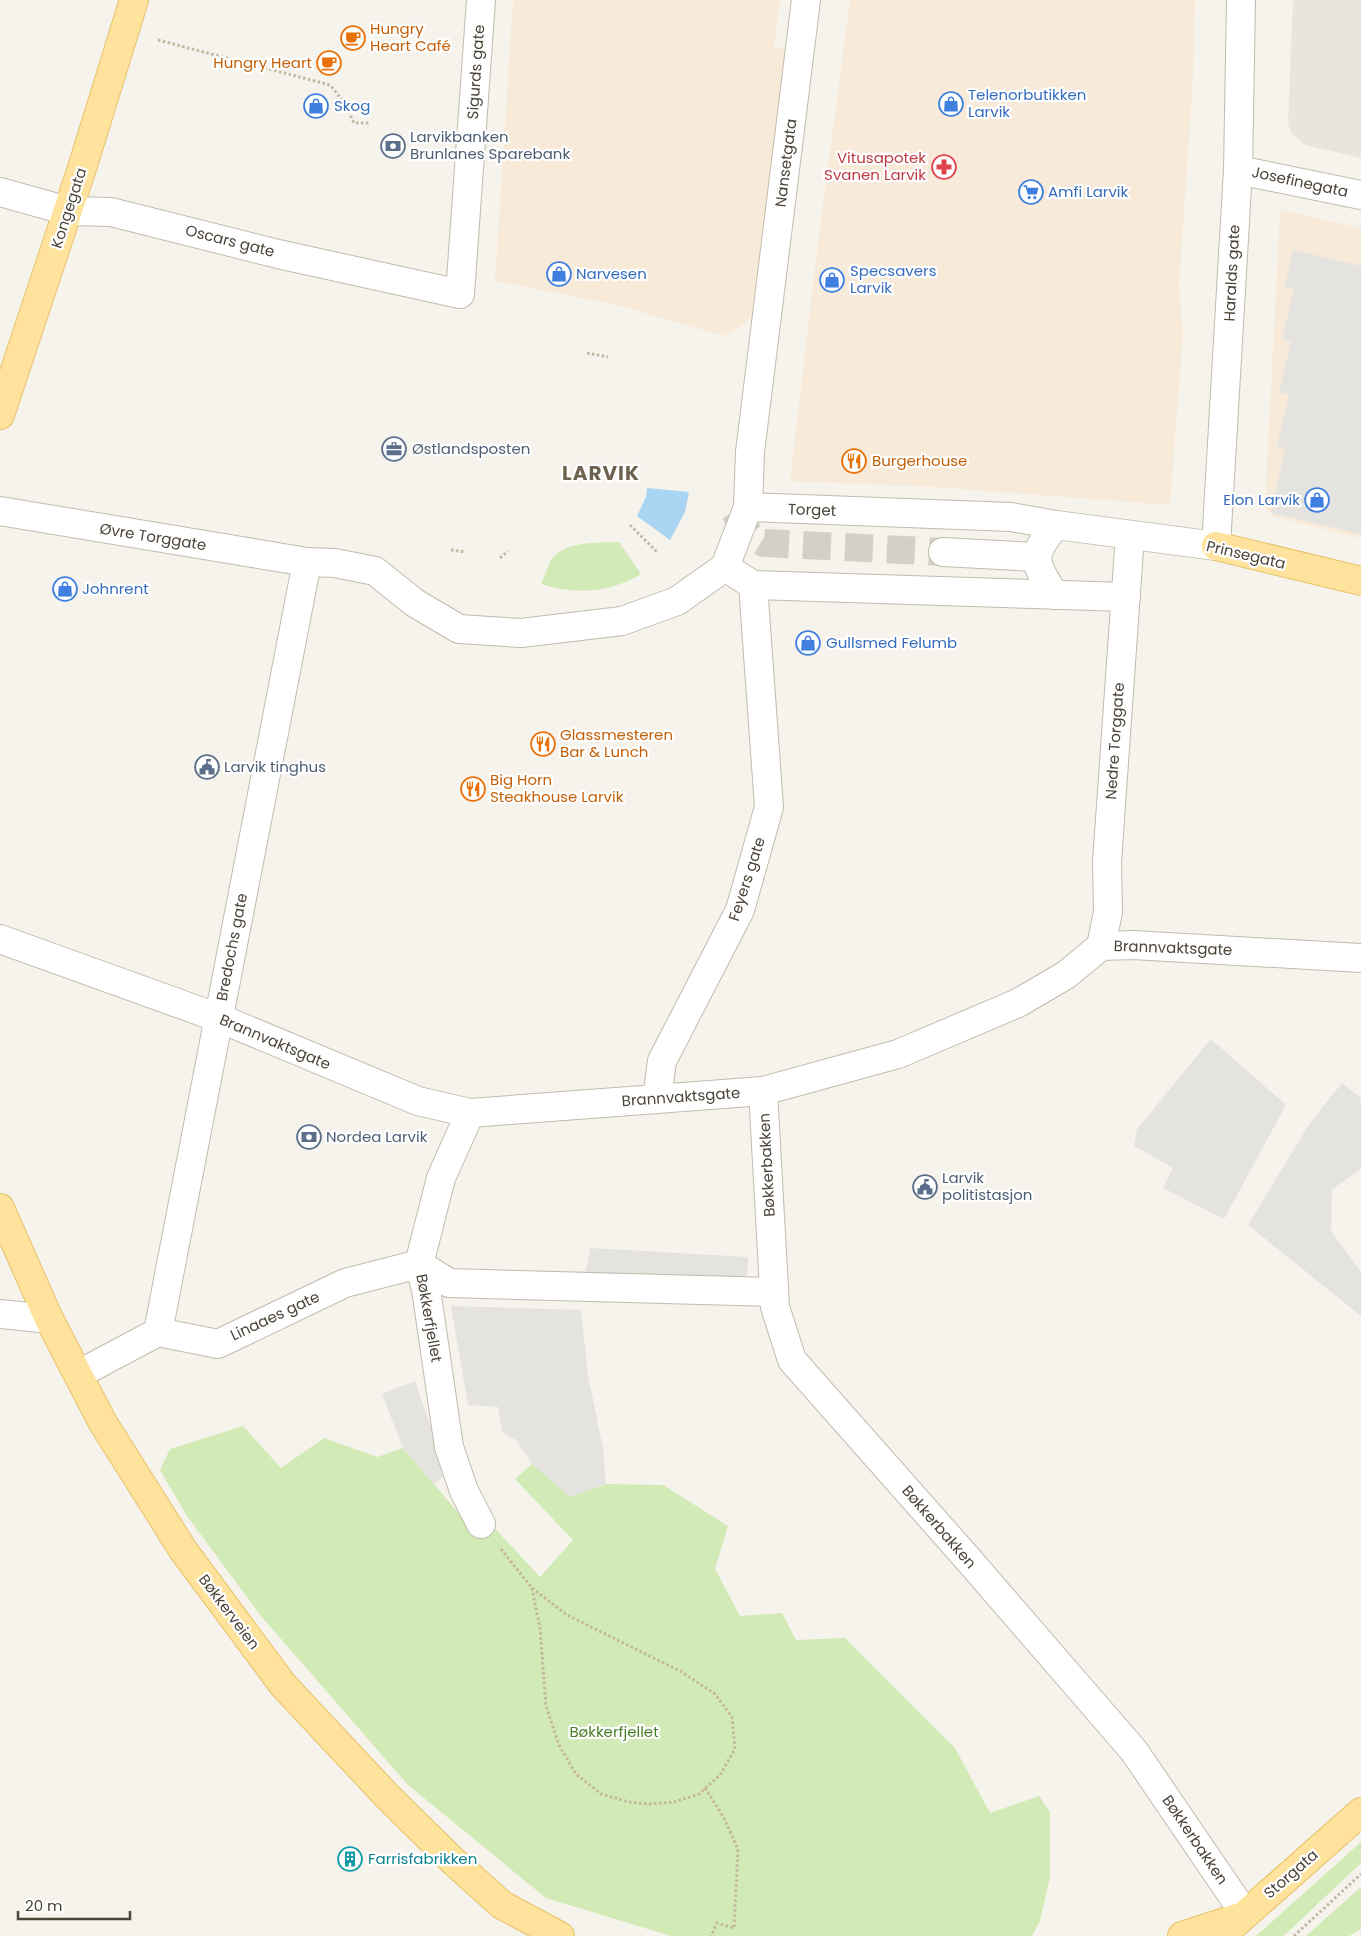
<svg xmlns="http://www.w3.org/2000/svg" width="1361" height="1936" viewBox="0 0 1361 1936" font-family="Poppins,sans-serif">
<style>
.residential{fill:#eae5da}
.commercial{fill:#f7ead8}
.green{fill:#d2eab5}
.parking{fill:#e5e3e0}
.water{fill:#a9d4f2}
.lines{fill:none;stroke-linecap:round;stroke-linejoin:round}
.minor-tunnel{stroke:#d4d0c8;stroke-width:28;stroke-dasharray:28 14;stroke-linecap:butt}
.minor-casing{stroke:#c2bbae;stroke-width:30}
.major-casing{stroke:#e6c16a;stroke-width:30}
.path{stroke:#c4b79f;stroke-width:3;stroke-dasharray:2.5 2.5;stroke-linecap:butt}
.minor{stroke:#fff;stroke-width:28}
.major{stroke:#ffe39c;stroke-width:28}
.labels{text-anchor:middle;stroke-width:4.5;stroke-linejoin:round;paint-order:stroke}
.food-label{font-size:15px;fill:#c56008;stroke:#fff;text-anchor:start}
.street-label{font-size:15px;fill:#4b4439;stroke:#fff}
.shop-label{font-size:15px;fill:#366cbe;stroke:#fff;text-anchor:start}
.service-label{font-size:15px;fill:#4e5e75;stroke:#fff;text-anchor:start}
.health-label{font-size:15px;fill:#be3a42;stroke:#fff;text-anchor:end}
.park-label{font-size:15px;fill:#4a7f2a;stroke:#fff}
.culture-label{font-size:15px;fill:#0d838f;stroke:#fff;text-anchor:start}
.district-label{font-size:20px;font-weight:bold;letter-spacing:1px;fill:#6e6250;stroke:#fff}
</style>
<rect width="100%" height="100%" fill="#f6f3ec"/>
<!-- residential -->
<polygon class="residential" points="1293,0 1361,0 1361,158 1305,145 1291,133 1288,124"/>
<!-- commercial -->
<g class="commercial">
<polygon points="513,0 780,0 774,48 788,49 752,315 744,324 724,336 617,305 495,281"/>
<polygon points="850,0 1195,0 1193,79 1179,288 1183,334 1170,505 934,487 790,481 816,258"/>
<polygon points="1282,210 1361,228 1361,538 1275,517 1267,510 1265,504 1280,214"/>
</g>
<!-- green -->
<g class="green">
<path d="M619,542L641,574C610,593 575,595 541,584C544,577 547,569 550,562C563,540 597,543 619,542Z"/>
<polygon points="243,1426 281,1468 324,1438 377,1457 403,1448 472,1529 487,1520 540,1577 573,1540 515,1479 532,1464 570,1496 606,1484 663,1485 728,1526 715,1569 740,1616 782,1613 796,1640 845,1638 955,1748 990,1813 1039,1796 1050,1812 1050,1877 1040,1921 1032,1936 671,1936 546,1898 408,1785 261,1616 187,1516 160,1470 170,1449"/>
<polygon points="1361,1842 1361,1863 1288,1932 1283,1936 1256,1936"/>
<polygon points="1361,1887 1361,1929 1349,1936 1306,1936"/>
</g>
<!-- parking -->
<g class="parking">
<polygon points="1293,250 1361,266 1361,534 1271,513 1285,448 1277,446 1289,395 1279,392 1291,342 1282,339 1294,289 1285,286"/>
<polygon points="1211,1039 1286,1105 1224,1219 1163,1188 1173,1168 1134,1146 1137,1129"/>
<polygon points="1342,1083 1361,1098 1361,1169 1332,1189 1331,1231 1361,1272 1361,1316 1248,1225 1310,1123"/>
<polygon points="590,1248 748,1257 747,1278 586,1272"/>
<polygon points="451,1306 581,1310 588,1375 603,1448 606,1484 570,1497 532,1464 517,1441 502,1432 498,1407 468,1405"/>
<polygon points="415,1381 437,1445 455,1466 434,1484 403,1448 382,1394"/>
</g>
<!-- water -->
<polygon class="water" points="647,488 689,492 685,512 670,540 637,516 646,497"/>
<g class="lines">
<!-- minor-tunnel -->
<polyline class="minor-tunnel" points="734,511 749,534 764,543 943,552"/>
<!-- minor casing -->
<g class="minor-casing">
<g id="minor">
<polyline points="806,0 750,452 748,507 1011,517 1056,525"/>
<polyline points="1238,170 1361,195"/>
<polyline points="0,192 68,211 111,212 278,254 460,294 481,0"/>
<polyline points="0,511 307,562 335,563 375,571 415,603 459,629 521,633 622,621 677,601 725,567 748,507"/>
<polyline points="943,552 1036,557"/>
<polyline points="753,585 1126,597"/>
<path d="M1055,595C1033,563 1030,555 1056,525L1216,546L1238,170L1241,0"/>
<polyline points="0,939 219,1018 418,1101 470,1113 763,1091 898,1054 1018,1003 1066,975 1101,946 1133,945 1361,958"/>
<polyline points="1101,946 1108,912 1107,862 1130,535"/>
<polyline points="763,1091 775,1307 792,1360 967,1558 1134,1751 1245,1914"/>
<polyline points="657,1098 662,1061 740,910 769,807 753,585 725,567"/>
<polyline points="470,1113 441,1178 419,1264 426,1289 449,1447 464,1491 481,1524"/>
<polyline points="419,1264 449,1283 774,1292"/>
<polyline points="0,1314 49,1319"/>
<polyline points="158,1332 307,562"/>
<polyline points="79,1374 158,1332 218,1344 345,1283 419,1264"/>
</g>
</g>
<!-- major casing -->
<g class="major-casing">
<g id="major">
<polyline points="0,415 83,165 134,0"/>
<polyline points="1216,546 1361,581"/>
<polyline points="0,1208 49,1319 103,1423 183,1550 283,1685 388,1797 452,1860 502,1905 560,1936"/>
<polyline points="1182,1936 1240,1917"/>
<polyline points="1221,1936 1361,1812"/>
</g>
</g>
<!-- path -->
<g class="path">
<polyline points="158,40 330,85 344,102 354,123 369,123"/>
<polyline points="587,353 608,357"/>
<polyline points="630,525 657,552"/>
<polyline points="451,550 466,552"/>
<polyline points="500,558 508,551"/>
<polyline points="501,1549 532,1588 567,1615 682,1672 715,1694 732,1717 735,1749 720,1775 699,1794 674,1802 649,1804 629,1802 601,1794 576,1774 559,1745 546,1706 540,1628 532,1588"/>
<polyline points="705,1788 723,1816 738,1849 734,1928 717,1923 711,1936"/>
<polyline points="1294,1936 1361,1874"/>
</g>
<!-- minor -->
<use href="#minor" class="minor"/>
<!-- major -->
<use href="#major" class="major"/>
</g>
<!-- icons -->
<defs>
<g id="cafe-ring" transform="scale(1.25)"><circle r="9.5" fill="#fff" stroke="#e8710a" stroke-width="1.5"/><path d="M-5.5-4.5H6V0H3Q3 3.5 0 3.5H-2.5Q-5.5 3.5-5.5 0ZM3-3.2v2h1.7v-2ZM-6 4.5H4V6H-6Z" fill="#e8710a"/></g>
<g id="shop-ring" transform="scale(1.25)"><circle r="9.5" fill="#fff" stroke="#3f7fe0" stroke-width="1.5"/><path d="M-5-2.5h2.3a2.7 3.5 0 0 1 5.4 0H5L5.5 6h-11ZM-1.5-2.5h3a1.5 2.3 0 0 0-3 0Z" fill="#3f7fe0"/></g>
<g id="bank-ring" transform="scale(1.25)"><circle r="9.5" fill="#fff" stroke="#5c6f8a" stroke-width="1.5"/><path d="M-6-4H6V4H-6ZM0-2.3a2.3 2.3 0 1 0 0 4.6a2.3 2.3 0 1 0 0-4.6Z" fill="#5c6f8a"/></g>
<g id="pharmacy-ring" transform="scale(1.25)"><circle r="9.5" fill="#fff" stroke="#e0444e" stroke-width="1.5"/><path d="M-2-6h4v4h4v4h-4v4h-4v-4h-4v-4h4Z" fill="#e0444e"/></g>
<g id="supermarket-ring" transform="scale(1.25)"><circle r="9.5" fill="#fff" stroke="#3f7fe0" stroke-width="1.5"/><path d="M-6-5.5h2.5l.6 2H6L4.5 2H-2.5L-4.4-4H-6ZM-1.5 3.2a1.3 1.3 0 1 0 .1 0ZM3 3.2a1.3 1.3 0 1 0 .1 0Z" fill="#3f7fe0"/></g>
<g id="office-ring" transform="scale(1.25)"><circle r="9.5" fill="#fff" stroke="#5c6f8a" stroke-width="1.5"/><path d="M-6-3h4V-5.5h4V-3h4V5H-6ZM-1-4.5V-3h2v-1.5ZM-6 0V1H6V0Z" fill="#5c6f8a"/></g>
<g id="restaurant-ring" transform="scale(1.25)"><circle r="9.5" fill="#fff" stroke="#e8710a" stroke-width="1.5"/><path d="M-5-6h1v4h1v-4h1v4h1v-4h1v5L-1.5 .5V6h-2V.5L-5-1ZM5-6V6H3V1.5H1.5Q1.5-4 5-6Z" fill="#e8710a"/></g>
<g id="civic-ring" transform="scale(1.25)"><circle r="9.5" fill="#fff" stroke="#5c6f8a" stroke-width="1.5"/><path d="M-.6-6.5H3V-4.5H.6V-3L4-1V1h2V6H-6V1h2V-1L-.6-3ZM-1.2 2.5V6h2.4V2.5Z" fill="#5c6f8a"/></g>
<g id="building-ring" transform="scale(1.25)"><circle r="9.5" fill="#fff" stroke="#0f9aa8" stroke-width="1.5"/><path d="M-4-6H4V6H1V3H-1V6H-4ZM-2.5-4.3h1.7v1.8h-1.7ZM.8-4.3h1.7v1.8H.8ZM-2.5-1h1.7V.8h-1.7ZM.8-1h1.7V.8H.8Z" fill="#0f9aa8"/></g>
</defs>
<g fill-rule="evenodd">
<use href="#cafe-ring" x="353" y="38"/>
<use href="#cafe-ring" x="329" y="63"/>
<use href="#shop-ring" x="951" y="104"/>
<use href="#shop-ring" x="316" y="106"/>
<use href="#bank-ring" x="393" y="146"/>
<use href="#pharmacy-ring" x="944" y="167"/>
<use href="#supermarket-ring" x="1031" y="192"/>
<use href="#shop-ring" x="559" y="274"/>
<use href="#shop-ring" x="832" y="280"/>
<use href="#office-ring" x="394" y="449"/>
<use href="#restaurant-ring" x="854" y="461"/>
<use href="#shop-ring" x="1317" y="500"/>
<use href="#shop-ring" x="65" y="589"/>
<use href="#shop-ring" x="808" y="643"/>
<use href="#restaurant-ring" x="543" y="744"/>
<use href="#civic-ring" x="207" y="767"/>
<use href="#restaurant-ring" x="473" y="789"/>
<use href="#bank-ring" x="309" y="1137"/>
<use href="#civic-ring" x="925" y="1187"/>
<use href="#building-ring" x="350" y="1859"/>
</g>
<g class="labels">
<!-- food labels -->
<g class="food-label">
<text x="370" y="34">Hungry<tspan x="370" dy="17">Heart Café</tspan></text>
<text x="312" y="68" text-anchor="end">Hungry Heart</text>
<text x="872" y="466">Burgerhouse</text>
<text x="560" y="740">Glassmesteren<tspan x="560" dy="17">Bar &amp; Lunch</tspan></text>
<text x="490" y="785">Big Horn<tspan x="490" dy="17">Steakhouse Larvik</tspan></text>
</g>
<!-- street labels -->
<g class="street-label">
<text transform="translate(476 72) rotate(-86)" y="5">Sigurds gate</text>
<text transform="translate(786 163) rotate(-83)" y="5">Nansetgata</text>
<text transform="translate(1300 182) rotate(12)" y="5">Josefinegata</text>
<text transform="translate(69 208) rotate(-72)" y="5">Kongegata</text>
<text transform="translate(230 241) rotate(14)" y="5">Oscars gate</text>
<text transform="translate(1232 273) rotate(-87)" y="5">Haralds gate</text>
<text transform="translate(812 510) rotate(2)" y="5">Torget</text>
<text transform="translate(153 537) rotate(9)" y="5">Øvre Torggate</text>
<text transform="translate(1246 555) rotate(13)" y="5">Prinsegata</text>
<text transform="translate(1115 741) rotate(-86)" y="5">Nedre Torggate</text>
<text transform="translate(747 879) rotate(-72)" y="5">Feyers gate</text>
<text transform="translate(232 947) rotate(-79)" y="5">Bredochs gate</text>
<text transform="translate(1173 948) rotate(2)" y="5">Brannvaktsgate</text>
<text transform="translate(275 1042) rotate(23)" y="5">Brannvaktsgate</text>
<text transform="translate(681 1097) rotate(-4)" y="5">Brannvaktsgate</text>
<text transform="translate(767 1165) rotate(-93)" y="5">Bøkkerbakken</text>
<text transform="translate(275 1316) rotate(-25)" y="5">Linaaes gate</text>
<text transform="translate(429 1318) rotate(80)" y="5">Bøkkerfjellet</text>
<text transform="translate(939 1527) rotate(49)" y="5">Bøkkerbakken</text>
<text transform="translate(229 1612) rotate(53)" y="5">Bøkkerveien</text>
<text transform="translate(1195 1840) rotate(56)" y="5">Bøkkerbakken</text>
<text transform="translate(1291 1874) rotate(-41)" y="5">Storgata</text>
</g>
<!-- shop labels -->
<g class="shop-label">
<text x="968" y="100">Telenorbutikken<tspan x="968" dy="17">Larvik</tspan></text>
<text x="334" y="111">Skog</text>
<text x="1048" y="197">Amfi Larvik</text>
<text x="850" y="276">Specsavers<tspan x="850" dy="17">Larvik</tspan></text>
<text x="576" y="279">Narvesen</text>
<text x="1300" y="505" text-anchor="end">Elon Larvik</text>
<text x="82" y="594">Johnrent</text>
<text x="826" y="648">Gullsmed Felumb</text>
</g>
<!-- service labels -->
<g class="service-label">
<text x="410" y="142">Larvikbanken<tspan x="410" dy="17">Brunlanes Sparebank</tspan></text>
<text x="412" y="454">Østlandsposten</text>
<text x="224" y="772">Larvik tinghus</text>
<text x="326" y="1142">Nordea Larvik</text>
<text x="942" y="1183">Larvik<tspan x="942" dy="17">politistasjon</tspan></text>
</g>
<!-- health labels -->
<g class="health-label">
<text x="926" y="163">Vitusapotek<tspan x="926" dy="17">Svanen Larvik</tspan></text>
</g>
<!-- park labels -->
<g class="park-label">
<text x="614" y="1737">Bøkkerfjellet</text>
</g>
<!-- culture labels -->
<g class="culture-label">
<text x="368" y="1864">Farrisfabrikken</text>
</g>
<!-- district labels -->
<g class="district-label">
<text x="601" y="480">LARVIK</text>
</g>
</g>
<!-- scale -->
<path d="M18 1911v8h112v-8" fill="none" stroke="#4b4439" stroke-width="2.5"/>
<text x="25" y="1911" font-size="15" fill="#4b4439" stroke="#ffffff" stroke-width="4" paint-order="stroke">20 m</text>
</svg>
